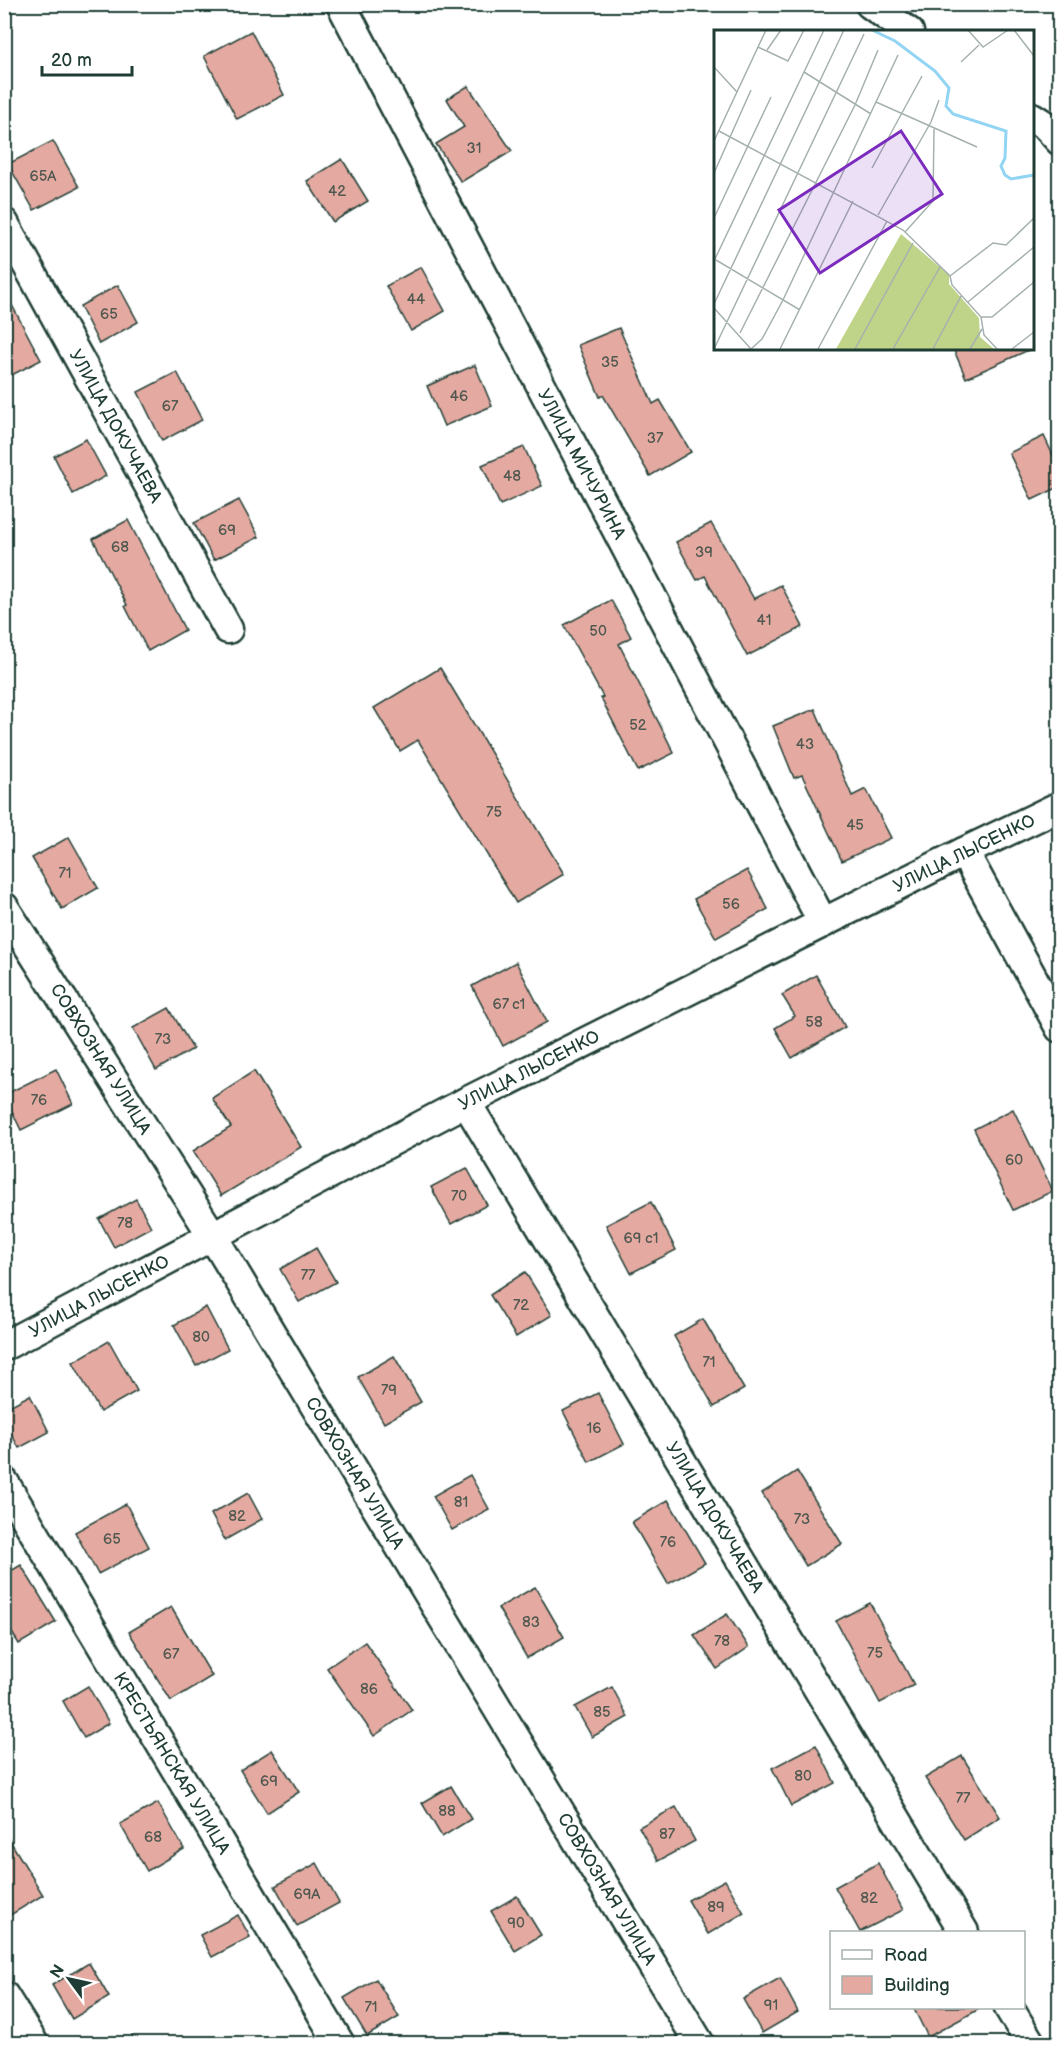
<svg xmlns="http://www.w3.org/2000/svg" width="1064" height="2048" viewBox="0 0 1064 2048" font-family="'Balsamiq Sans',sans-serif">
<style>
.building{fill:#e4aaa1;stroke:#1f3d34;stroke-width:1.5}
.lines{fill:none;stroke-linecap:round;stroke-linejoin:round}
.minor-casing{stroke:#1f3d34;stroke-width:33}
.minor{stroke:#fff;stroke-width:28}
.labels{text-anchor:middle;stroke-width:6;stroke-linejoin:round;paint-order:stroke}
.number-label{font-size:15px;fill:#50584f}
.street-label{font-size:18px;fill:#1f3d34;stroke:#fff}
.inset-river{fill:none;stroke:#91d4f3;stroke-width:3}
.inset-road{fill:none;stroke:#a5b1ae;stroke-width:1.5}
.view{fill:#7b2cbf;fill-opacity:0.15;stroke:#7b2cbf;stroke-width:3}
.inset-edge{fill:none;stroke:#1f3d34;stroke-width:3}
</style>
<rect width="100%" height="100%" fill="#fff"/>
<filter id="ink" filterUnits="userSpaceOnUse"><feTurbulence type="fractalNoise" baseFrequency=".0167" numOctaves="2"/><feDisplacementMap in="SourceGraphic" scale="12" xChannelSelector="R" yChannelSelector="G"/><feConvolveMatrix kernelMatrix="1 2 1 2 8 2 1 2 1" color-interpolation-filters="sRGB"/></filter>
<g filter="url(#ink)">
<!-- building -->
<g class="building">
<polygon points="251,31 284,95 237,119 204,56"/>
<polygon points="468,86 512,151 461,182 436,144 464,127 447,99"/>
<polygon points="53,141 79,187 34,210 8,164"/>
<polygon points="342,159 368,201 333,222 307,181"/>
<polygon points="421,267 445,311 411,331 386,286"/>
<polygon points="118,285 138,322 99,344 80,306"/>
<polygon points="4,290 41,360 4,379"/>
<polygon points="619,328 653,404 660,400 691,452 650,476 603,395 600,397 578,345"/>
<polygon points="953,348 1033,348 966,378"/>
<polygon points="475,365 492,406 444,426 427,386"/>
<polygon points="177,372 202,420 162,441 138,392"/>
<polygon points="1044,436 1059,468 1059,487 1032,500 1009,453"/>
<polygon points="86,439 106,476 73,494 54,456"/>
<polygon points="524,447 542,486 500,505 482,465"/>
<polygon points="239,500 259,537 214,560 194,523"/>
<polygon points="128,520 185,630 148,651 125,606 127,605 93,539"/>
<polygon points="711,523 754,599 781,585 803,627 747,656 705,576 697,580 676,542"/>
<polygon points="611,600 631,637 619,644 674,753 638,771 601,698 603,697 564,625"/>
<polygon points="440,668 564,874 516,903 418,740 400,751 374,708"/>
<polygon points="815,709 852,796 866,789 891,838 842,861 802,775 794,778 773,726"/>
<polygon points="69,837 98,888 62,909 32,858"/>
<polygon points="747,870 768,909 716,938 694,899"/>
<polygon points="516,962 547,1022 503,1046 472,986"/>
<polygon points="816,975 845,1027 792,1058 775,1028 795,1016 782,995"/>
<polygon points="169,1008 193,1049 156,1070 133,1028"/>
<polygon points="56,1069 73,1104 21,1130 4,1095"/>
<polygon points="254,1071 301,1147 221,1196 193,1151 231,1127 212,1098"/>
<polygon points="1013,1109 1053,1191 1013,1210 974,1129"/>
<polygon points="467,1168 487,1205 451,1224 431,1187"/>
<polygon points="136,1199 151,1227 114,1247 99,1219"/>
<polygon points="651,1202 676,1250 631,1273 606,1225"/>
<polygon points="316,1248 336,1282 299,1302 280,1269"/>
<polygon points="525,1272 552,1315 516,1337 490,1295"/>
<polygon points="206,1307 228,1349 196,1366 174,1325"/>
<polygon points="703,1319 744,1389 714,1407 674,1336"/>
<polygon points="109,1341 137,1391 100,1412 73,1362"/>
<polygon points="394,1356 421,1402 384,1423 358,1377"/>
<polygon points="598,1393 624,1444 589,1462 563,1411"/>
<polygon points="30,1395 49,1432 19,1448 4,1420 4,1409"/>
<polygon points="797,1471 842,1544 806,1566 762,1493"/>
<polygon points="470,1475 489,1509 452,1530 433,1496"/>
<polygon points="248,1493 262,1519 225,1540 211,1514"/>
<polygon points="668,1500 705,1563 668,1584 632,1522"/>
<polygon points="126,1504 149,1547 98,1574 75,1532"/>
<polygon points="21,1565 56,1622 19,1644 4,1620 4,1575"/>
<polygon points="535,1587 564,1637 527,1658 498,1608"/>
<polygon points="870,1603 914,1685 880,1703 836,1621"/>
<polygon points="171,1607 212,1676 171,1701 129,1632"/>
<polygon points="727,1614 749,1647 717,1669 694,1635"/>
<polygon points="365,1642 412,1710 374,1736 327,1668"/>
<polygon points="88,1686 109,1723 84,1738 63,1701"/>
<polygon points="612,1687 628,1717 592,1737 575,1707"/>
<polygon points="816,1745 835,1783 791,1806 772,1768"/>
<polygon points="272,1750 299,1792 267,1813 240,1770"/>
<polygon points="962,1756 1000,1817 964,1840 925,1778"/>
<polygon points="451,1786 471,1819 442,1837 422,1803"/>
<polygon points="158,1803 184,1849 147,1871 120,1824"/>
<polygon points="676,1807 695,1841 658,1861 639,1827"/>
<polygon points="4,1831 43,1895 4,1919"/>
<polygon points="317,1863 339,1903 297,1926 275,1886"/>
<polygon points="878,1863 903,1910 860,1932 835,1887"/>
<polygon points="725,1880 744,1913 708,1934 688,1900"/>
<polygon points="517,1896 541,1935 515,1951 491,1911"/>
<polygon points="238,1915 250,1937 212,1957 200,1935"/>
<polygon points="89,1963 109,1997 72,2019 52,1985"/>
<polygon points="780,1978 798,2012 762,2033 743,1999"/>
<polygon points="376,1979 399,2017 367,2036 344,1998"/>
<polygon points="913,2007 983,2007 928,2037"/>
</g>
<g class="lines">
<!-- minor casing -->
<g class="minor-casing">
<g id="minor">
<polyline points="341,4 823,923"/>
<polyline points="870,4 909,32"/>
<polyline points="1032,117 1046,126 1060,141"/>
<polyline points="4,223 228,629"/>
<polyline points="964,852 1060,1028"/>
<polyline points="4,907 212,1235 700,2044"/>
<polyline points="466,1102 964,1932"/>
<polyline points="4,1346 466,1102 964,852 1060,806"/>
<polyline points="4,1482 340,2044"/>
<polyline points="4,1996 34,2044"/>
<polyline points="1009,2008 1031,2044"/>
</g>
</g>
<!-- minor -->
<use href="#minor" class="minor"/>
</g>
</g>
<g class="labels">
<!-- number labels -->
<g class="number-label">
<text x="474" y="153">31</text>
<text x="43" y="181">65А</text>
<text x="337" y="196">42</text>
<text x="416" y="304">44</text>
<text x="109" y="319">65</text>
<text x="610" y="367">35</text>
<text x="459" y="401">46</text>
<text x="170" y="411">67</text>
<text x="655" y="443">37</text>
<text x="512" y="481">48</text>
<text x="227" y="535">69</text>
<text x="120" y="552">68</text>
<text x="704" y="557">39</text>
<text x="764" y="625">41</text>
<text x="598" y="636">50</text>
<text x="638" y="730">52</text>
<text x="805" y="749">43</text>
<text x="494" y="817">75</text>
<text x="855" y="830">45</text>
<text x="65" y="878">71</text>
<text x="731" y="909">56</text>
<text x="509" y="1009">67 с1</text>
<text x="814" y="1027">58</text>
<text x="163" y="1044">73</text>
<text x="39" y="1105">76</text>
<text x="1014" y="1165">60</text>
<text x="459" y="1201">70</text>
<text x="125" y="1228">78</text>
<text x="641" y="1243">69 с1</text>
<text x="308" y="1280">77</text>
<text x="521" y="1310">72</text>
<text x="201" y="1342">80</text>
<text x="709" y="1367">71</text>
<text x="389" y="1395">79</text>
<text x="594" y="1433">16</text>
<text x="461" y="1507">81</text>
<text x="237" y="1521">82</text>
<text x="802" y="1524">73</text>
<text x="112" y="1544">65</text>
<text x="668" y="1547">76</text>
<text x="531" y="1627">83</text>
<text x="722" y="1646">78</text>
<text x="875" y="1658">75</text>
<text x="171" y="1659">67</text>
<text x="369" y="1694">86</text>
<text x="602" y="1717">85</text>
<text x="803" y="1781">80</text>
<text x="269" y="1786">69</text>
<text x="963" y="1803">77</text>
<text x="447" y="1816">88</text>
<text x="667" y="1839">87</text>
<text x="153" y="1842">68</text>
<text x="307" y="1899">69А</text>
<text x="869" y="1903">82</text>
<text x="716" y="1912">89</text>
<text x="516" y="1928">90</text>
<text x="771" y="2010">91</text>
<text x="371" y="2012">71</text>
</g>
<!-- street labels -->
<g class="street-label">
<text transform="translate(116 426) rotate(61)" y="6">УЛИЦА ДОКУЧАЕВА</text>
<text transform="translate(582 464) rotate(62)" y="6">УЛИЦА МИЧУРИНА</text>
<text transform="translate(964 853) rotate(-26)" y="6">УЛИЦА ЛЫСЕНКО</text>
<text transform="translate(101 1059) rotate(58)" y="6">СОВХОЗНАЯ УЛИЦА</text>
<text transform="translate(529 1070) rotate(-27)" y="6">УЛИЦА ЛЫСЕНКО</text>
<text transform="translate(99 1296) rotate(-28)" y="6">УЛИЦА ЛЫСЕНКО</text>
<text transform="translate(355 1473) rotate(59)" y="6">СОВХОЗНАЯ УЛИЦА</text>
<text transform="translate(715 1517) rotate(59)" y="6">УЛИЦА ДОКУЧАЕВА</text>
<text transform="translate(172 1763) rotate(59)" y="6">КРЕСТЬЯНСКАЯ УЛИЦА</text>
<text transform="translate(607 1889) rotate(59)" y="6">СОВХОЗНАЯ УЛИЦА</text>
</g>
</g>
<!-- overview -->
<g transform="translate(714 30)">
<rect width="320" height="320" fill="#fff"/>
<path d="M187,204L235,245V254L265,288L266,307L280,319H122Z" fill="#bfd489"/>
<path class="inset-river" d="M158,0L181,11L221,41L235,58L232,76L239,84L292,101L291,128L287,136L291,145L297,149L320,145"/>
<path class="inset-road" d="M254,0L269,17L294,0M300,0L320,26M44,17L74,31L90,0M53,20L67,0M247,32L265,15M0,37L23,62M90,42L157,84M162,72L263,117M5,101L189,200L236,246L238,255L267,287L270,305L283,319M0,111L52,0M158,138L208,46M0,143L37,60M164,185L217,92L225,70M0,188L57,67M191,202L219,171L220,99M2,230L86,280M0,231L110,0M236,246L279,213L292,215L320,188M254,272L320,217M0,274L130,0M0,278L37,319M267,287H278L320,252M26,303L141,75L164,20M0,319L150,4M37,319L48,309L69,270L184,25M66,319L139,171M104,319L173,191M141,319L199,213M179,319L226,237M219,319L247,266M256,319L268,299M298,319L320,302"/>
<path class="view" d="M187,101L228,164L106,243L65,180Z"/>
<rect width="320" height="320" class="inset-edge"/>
</g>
<!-- margin -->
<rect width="1064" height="2048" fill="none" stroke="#fff" stroke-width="24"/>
<rect x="12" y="12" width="1040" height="2024" fill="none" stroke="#1f3d34" stroke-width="2" filter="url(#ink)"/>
<!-- legend -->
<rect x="830" y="1931" width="195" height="78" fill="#ffffff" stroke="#a5b1ae" stroke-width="1.5"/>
<rect x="842" y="1950" width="30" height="9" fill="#ffffff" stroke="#a5b1ae" stroke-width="1.5"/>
<text x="884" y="1961" font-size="18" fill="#1f3d34">Road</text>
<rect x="842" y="1976" width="30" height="18" fill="#e4aaa1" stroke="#a5b1ae" stroke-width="1.5"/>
<text x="884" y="1991" font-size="18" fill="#1f3d34">Building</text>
<!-- north arrow -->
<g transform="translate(69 1979) rotate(303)" stroke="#ffffff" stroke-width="4.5" paint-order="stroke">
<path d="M0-4.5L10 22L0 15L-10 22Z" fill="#1f3d34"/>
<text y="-9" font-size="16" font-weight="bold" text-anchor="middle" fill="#1f3d34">N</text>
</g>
<!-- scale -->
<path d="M42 66v9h90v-9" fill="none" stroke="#1f3d34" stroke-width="3"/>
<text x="51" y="66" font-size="18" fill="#1f3d34" stroke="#ffffff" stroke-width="4.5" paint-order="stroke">20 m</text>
</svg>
